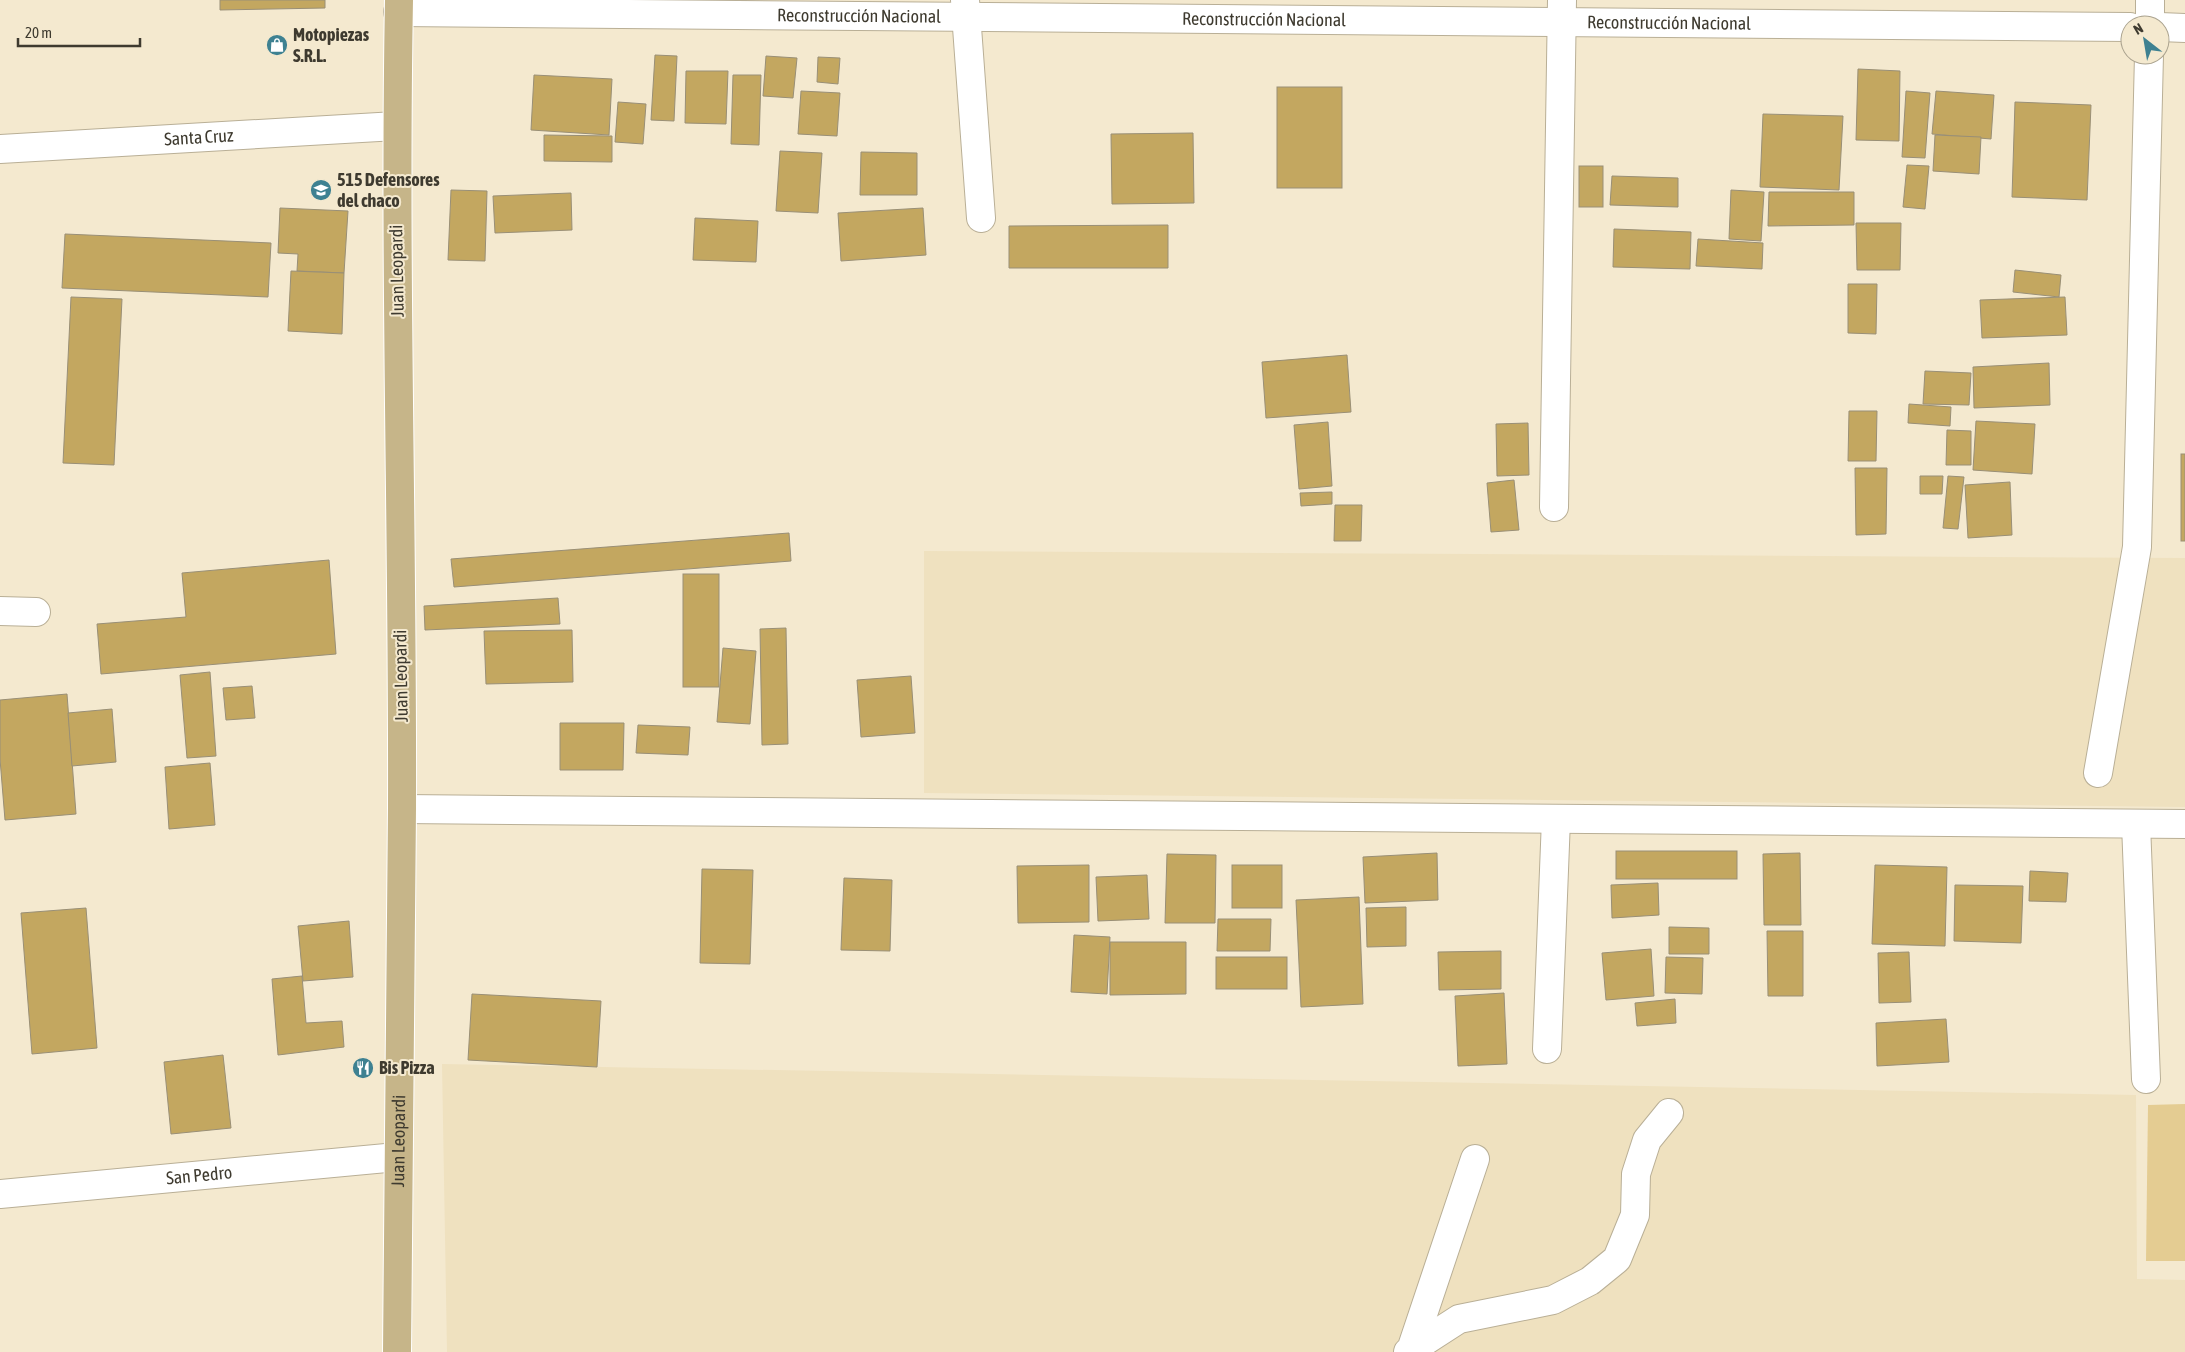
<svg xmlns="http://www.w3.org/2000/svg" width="2185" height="1352" viewBox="0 0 2185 1352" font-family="'Asap Condensed',sans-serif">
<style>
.built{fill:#efe1bf}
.green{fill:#e4cc92}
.building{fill:#c3a760;stroke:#998f76}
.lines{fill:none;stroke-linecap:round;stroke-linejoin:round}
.minor-casing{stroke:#b9af96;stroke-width:30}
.major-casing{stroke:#fff;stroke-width:30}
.minor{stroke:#fff;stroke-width:28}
.major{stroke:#c6b589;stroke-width:28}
.labels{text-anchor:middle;stroke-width:4;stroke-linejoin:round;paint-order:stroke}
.street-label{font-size:18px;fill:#3e3a2f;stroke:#f4e9cf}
.poi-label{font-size:18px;font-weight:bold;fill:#3e3a2f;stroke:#f4e9cf;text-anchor:start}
</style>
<rect width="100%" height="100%" fill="#f4e9cf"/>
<!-- built -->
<g class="built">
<polygon points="924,551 2185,558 2185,807 924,793"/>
<polygon points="442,1064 2136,1095 2137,1279 2185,1280 2185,1352 447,1352"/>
</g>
<!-- green -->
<polygon class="green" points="2185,1104 2185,1261 2146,1261 2148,1105"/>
<!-- building -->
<g class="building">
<polygon points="220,0 325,0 325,8 220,10"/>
<polygon points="655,55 677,56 674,121 651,120"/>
<polygon points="766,56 797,58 793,98 763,96"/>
<polygon points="818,57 840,58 838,84 817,82"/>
<polygon points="1858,69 1900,71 1899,141 1856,140"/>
<polygon points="686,71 728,71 726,124 685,123"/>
<polygon points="534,75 612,79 609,135 531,130"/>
<polygon points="733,75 761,75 759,145 731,144"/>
<rect x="1277" y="87" width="65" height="101"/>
<polygon points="801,91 840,93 837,136 798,134"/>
<polygon points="1906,91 1930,93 1925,158 1902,157"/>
<polygon points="1936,91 1994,95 1991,139 1932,134"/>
<polygon points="618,102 646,104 643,144 615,142"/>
<polygon points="2015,102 2091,105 2087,200 2012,197"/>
<polygon points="1763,114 1843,116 1839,190 1760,187"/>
<polygon points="1193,133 1194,203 1112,204 1111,134"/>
<polygon points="544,135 612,136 612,162 544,161"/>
<polygon points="1935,135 1981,137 1979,174 1933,171"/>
<polygon points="780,151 822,153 818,213 776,211"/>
<polygon points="861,152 917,153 917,195 860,195"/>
<polygon points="1907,165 1929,166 1925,209 1903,207"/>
<rect x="1579" y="166" width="24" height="41"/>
<polygon points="1612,176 1678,178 1678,207 1610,205"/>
<polygon points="451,190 487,191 485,261 448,260"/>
<polygon points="1731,190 1764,192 1761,241 1729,239"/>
<polygon points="1769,192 1854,192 1854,225 1768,226"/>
<polygon points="571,193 572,230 495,233 493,196"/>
<polygon points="280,208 348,211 344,273 297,271 298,254 278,253"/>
<polygon points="923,208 926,255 841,261 838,213"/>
<polygon points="695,218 758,221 756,262 693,260"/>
<polygon points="1856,223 1901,223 1900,270 1857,270"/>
<polygon points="1168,225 1168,268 1009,268 1009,226"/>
<polygon points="1614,229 1691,232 1690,269 1613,267"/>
<polygon points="65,234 271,243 268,297 62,288"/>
<polygon points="1698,239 1763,243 1762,269 1696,266"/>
<polygon points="2015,270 2061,275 2059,297 2013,292"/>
<polygon points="291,271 344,273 342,334 288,331"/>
<polygon points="1848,284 1877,284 1876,334 1848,333"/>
<polygon points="71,297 122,299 114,465 63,463"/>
<polygon points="2065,297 2067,335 1982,338 1980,300"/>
<polygon points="1347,355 1351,412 1266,418 1262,362"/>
<polygon points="2049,363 2050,405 1974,408 1973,367"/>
<polygon points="1925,371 1971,373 1969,405 1923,404"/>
<polygon points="1909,404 1951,407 1950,426 1908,423"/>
<polygon points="1849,411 1877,411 1876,461 1848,461"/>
<polygon points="1976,421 2035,424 2032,474 1973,470"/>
<polygon points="1328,422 1332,486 1299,489 1294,425"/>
<polygon points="1528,423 1529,475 1497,476 1496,424"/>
<polygon points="1947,430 1971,431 1971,465 1946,465"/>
<rect x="2181" y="454" width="4" height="87"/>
<polygon points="1855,468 1887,468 1886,534 1856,535"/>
<polygon points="1920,476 1943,476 1942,494 1920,494"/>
<polygon points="1948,476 1964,477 1958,529 1943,528"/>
<polygon points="1514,480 1519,530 1491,532 1487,483"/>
<polygon points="2010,482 2012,535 1968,538 1965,485"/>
<polygon points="1332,492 1332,504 1301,506 1300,493"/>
<polygon points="1335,505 1362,505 1361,541 1334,541"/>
<polygon points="789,533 791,561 454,587 451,559"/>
<polygon points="329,560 336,654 101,674 97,624 186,617 182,573"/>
<rect x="683" y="574" width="36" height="113"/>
<polygon points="558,598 560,624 425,630 424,606"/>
<polygon points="786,628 788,744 762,745 760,629"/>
<polygon points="572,630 573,682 486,684 484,631"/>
<polygon points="723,648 756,651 750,724 717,722"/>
<polygon points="210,672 216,756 187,758 180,675"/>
<polygon points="911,676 915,733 861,737 857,680"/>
<polygon points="252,686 255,718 226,720 223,688"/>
<polygon points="67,694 76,814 5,820 0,759 0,700"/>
<polygon points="112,709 116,762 72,766 68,713"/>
<polygon points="560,723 624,723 623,770 560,770"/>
<polygon points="638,725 690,727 688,755 636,753"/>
<polygon points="210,763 215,825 169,829 165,767"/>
<rect x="1616" y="851" width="121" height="28"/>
<polygon points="1437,853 1438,900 1365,903 1363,857"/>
<polygon points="1800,853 1801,925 1764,925 1763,854"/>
<polygon points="1167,854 1216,855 1215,923 1165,923"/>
<polygon points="1089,865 1089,922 1018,923 1017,866"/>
<rect x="1232" y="865" width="50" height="43"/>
<polygon points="1875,865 1947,867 1945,946 1872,944"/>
<polygon points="702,869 753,870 750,964 700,963"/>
<polygon points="2030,871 2068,873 2066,902 2029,901"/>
<polygon points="1147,875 1149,919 1098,921 1096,877"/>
<polygon points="844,878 892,880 890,951 841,950"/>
<polygon points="1658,883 1659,915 1612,918 1611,885"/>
<polygon points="1955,885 2023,886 2021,943 1954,941"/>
<polygon points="1359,897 1363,1004 1301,1007 1296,900"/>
<polygon points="1406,907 1406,946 1367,947 1366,908"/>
<polygon points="86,908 97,1048 32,1054 21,913"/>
<polygon points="1218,919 1271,919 1270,951 1217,951"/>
<polygon points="349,921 353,977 303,981 298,926"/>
<polygon points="1669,927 1709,928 1709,954 1669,954"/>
<polygon points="1767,931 1803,931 1803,996 1768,996"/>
<polygon points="1074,935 1110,937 1107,994 1071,992"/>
<polygon points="1110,942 1186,942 1186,994 1110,995"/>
<polygon points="1651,949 1654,996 1606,1000 1602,953"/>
<polygon points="1501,951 1501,989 1439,990 1438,952"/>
<polygon points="1909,952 1911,1002 1879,1003 1878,953"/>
<rect x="1216" y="957" width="71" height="32"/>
<polygon points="1666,957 1703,958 1702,994 1665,993"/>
<polygon points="302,976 306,1023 342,1021 344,1047 278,1055 272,979"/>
<polygon points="1504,993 1507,1064 1458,1066 1455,996"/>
<polygon points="472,994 601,1001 597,1067 468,1060"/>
<polygon points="1675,999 1676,1023 1637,1026 1635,1003"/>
<polygon points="1946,1019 1949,1062 1877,1066 1876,1023"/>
<polygon points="223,1055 231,1128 171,1134 164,1062"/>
</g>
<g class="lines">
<!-- minor casing -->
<g class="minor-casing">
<g id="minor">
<polyline points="965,0 981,218"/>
<path id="s1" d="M398,12L2130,27"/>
<polyline points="2150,25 2150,0"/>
<polyline points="2160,27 2185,28"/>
<path id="s2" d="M0,149L396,126"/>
<polyline points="1554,507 1562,0"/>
<polyline points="0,611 36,612"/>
<polyline points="2098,773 2137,547 2149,55"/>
<polyline points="402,809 2185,824"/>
<polyline points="2136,824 2146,1079"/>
<polyline points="1547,1049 1556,819"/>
<path id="s3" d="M0,1194L397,1157"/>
<polyline points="1411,1350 1459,1319 1553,1300 1590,1281 1617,1259 1635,1215 1636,1174 1647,1140 1669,1113"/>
<polyline points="1408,1352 1411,1350 1475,1159"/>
</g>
</g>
<!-- major casing -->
<g class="major-casing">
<g id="major">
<path id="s4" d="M397,1352C397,1171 402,990 402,808C403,539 394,270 399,0"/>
</g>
</g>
<!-- minor -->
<use href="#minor" class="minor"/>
<!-- major -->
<use href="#major" class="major"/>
</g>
<!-- icons -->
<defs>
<g id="shop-disc" transform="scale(1.125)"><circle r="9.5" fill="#3e8191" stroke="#f4e9cf"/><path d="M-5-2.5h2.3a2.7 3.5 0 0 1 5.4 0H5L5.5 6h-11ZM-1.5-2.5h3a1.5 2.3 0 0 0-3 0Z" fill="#fff"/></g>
<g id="school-disc" transform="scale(1.125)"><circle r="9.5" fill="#3e8191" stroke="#f4e9cf"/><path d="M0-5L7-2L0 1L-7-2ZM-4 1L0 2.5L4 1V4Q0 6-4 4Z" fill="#fff"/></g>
<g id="restaurant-disc" transform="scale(1.125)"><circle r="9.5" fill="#3e8191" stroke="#f4e9cf"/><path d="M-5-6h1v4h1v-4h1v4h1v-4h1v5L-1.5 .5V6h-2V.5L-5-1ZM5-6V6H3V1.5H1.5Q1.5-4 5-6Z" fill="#fff"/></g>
</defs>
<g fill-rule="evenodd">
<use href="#shop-disc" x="277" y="45"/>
<use href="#school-disc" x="321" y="190"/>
<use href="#restaurant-disc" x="363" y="1068"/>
</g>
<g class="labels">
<!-- street labels -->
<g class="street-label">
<text dy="6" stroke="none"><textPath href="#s1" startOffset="461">Reconstrucción Nacional</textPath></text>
<text dy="6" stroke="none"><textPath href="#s1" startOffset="866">Reconstrucción Nacional</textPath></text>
<text dy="6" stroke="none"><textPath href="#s1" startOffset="1271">Reconstrucción Nacional</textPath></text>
<text dy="6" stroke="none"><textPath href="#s2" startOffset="199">Santa Cruz</textPath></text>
<text transform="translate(397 271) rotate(-91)" y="6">Juan Leopardi</text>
<text transform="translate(401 676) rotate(-91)" y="6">Juan Leopardi</text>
<text dy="6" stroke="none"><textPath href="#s4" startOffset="211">Juan Leopardi</textPath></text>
<text dy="6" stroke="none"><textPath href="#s3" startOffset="200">San Pedro</textPath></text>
</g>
<!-- poi labels -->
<g class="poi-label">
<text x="293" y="41">Motopiezas<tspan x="293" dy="21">S.R.L.</tspan></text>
<text x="337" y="186">515 Defensores<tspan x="337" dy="21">del chaco</tspan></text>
<text x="379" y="1074">Bis Pizza</text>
</g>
</g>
<!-- north arrow -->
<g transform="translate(2145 40) rotate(329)"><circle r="24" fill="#f4e9cf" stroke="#aba38f"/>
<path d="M0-4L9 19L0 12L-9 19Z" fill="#3e8191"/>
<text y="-8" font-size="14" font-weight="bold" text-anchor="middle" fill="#3e3a2f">N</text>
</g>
<!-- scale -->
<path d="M18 38v8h122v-8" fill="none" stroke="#3e3a2f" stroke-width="2.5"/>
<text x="25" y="38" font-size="15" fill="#3e3a2f" stroke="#f4e9cf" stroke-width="4" paint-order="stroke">20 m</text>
</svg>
